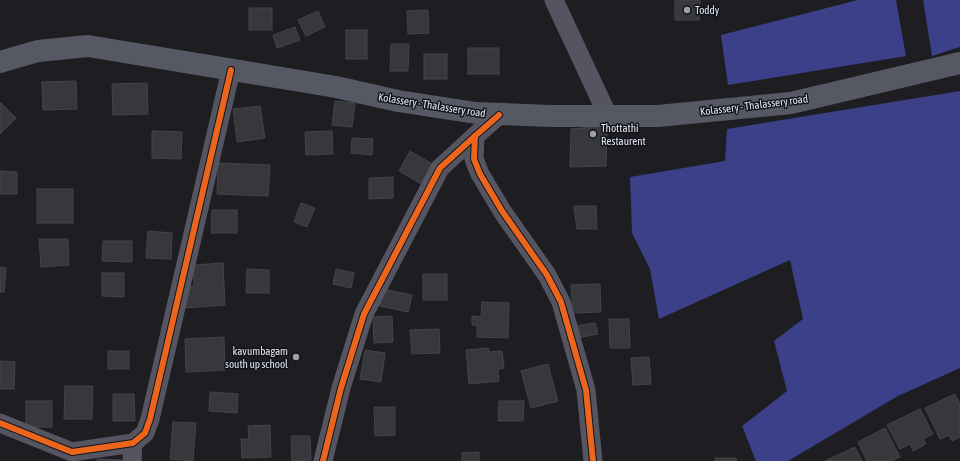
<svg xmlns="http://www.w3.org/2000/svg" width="960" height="461" viewBox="0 0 960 461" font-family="'Asap Condensed',sans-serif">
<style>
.water{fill:#3b4089}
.building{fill:#37383c;stroke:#444548}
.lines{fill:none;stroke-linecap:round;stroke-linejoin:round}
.minor{stroke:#545560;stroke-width:19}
.secondary{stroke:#565863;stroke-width:22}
.cycleway-casing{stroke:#11131c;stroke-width:8}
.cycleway{stroke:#eb651d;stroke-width:6}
.poi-dot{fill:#9fa0a6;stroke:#11131c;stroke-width:1.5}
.labels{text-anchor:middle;stroke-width:3;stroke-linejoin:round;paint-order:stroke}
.poi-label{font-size:11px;fill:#e5e6ed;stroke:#11131c;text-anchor:start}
.street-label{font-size:11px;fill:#e5e6ed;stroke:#11131c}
</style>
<rect width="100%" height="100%" fill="#1d1d22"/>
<!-- water -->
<g class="water">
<polygon points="858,0 896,0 906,56 728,85 721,35"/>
<polygon points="923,0 960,0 960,47 932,56"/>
<polygon points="960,91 960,368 898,396 788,461 756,461 742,426 787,391 774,341 803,319 790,260 659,319 650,269 632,233 630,177 725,161 727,129"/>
</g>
<!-- building -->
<g class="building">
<polygon points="675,0 700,0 699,20 675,20"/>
<rect x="249" y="8" width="23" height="22"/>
<polygon points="428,10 429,33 408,34 407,11"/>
<polygon points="318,11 325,27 306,36 298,20"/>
<polygon points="295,27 300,40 277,48 273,35"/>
<rect x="346" y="30" width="21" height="29"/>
<polygon points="391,44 409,44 408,71 390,71"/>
<rect x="468" y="48" width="31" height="26"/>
<rect x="424" y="54" width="23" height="25"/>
<polygon points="76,81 77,109 43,110 42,82"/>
<polygon points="147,83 148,114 113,115 112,84"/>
<polygon points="335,101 355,103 352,127 332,125"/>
<polygon points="0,102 16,118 0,134"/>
<polygon points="260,106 265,138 237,142 233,109"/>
<polygon points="607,126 606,166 570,167 571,129"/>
<polygon points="152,131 182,132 181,159 152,158"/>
<polygon points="332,131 333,154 306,155 305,132"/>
<polygon points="352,138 373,139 372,155 351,153"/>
<polygon points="410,151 434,165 423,185 399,171"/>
<polygon points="218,163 270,165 268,196 217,194"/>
<polygon points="0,171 17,172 17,194 0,194"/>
<polygon points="393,177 393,198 369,199 369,178"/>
<rect x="37" y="189" width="36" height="34"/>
<polygon points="301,203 315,208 307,227 294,222"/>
<polygon points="574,206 596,206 597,229 577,229"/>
<polygon points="212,210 237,210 237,233 211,233"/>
<polygon points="148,231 172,233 171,259 146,258"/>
<polygon points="39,239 68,239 69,265 41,267"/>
<polygon points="103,241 132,241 132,262 102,261"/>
<polygon points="223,263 225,305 184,308 183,287 194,286 193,265"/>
<polygon points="0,267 6,268 4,292 0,292"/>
<polygon points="247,269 269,270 269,293 246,293"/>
<polygon points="336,269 354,273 351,288 333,284"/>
<polygon points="102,273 124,273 124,297 102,296"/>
<rect x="423" y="274" width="24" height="26"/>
<polygon points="600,284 601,312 573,313 571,285"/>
<polygon points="383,289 412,295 408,312 380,306"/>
<polygon points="482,302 509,303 508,338 477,337 477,325 472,325 472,316 481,317"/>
<polygon points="392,316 393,342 374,343 373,317"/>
<polygon points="609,319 629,319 630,348 610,348"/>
<polygon points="595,323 598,334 577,338 575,326"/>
<polygon points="439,329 440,353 412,354 410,330"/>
<polygon points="224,337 225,370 186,372 185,339"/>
<polygon points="488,348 489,352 502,351 504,368 498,369 499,381 469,384 466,350"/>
<polygon points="365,350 385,353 381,382 360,379"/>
<rect x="108" y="351" width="21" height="18"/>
<polygon points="649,357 651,384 633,385 631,358"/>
<polygon points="0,361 15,362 14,389 0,389"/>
<polygon points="548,364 558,401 531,408 521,371"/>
<polygon points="65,386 93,386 92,419 64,419"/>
<polygon points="210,392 238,394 237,413 209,411"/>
<polygon points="113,394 134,394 135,421 113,421"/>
<polygon points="955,394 960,404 960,437 952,441 949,435 940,439 925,408"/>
<rect x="26" y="401" width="26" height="26"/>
<polygon points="499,401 524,401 523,421 498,421"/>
<polygon points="374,407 395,407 395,435 375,436"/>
<polygon points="920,409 933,434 923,439 926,444 913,451 910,444 900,449 887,425"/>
<polygon points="173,422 196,423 193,461 170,459"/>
<polygon points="270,425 271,457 242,458 241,439 249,439 248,426"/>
<polygon points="885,428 900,457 891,461 867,461 858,442"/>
<polygon points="291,436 310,436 311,460 292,461"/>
<polygon points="855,447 862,461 825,461"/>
<polygon points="479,452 479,461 462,461 462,453"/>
<polygon points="715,458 736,458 737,461 715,461"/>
<polygon points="97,459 123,460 123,461 97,461"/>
</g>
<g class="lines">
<!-- minor -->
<g class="minor">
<polyline points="554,0 608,116"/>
<polyline points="499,115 475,136 474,159 480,174 502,211 547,275 561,302 586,390 593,461"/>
<polyline points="0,423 72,452 133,443 145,433 150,419 231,70"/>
<polyline points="132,461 133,443"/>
<polyline points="323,461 341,388 364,314 440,168 475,136"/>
</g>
<!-- secondary -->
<polyline class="secondary" points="0,62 38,51 88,46 336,87 398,101 476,113 550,116 658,116 791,103 960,63"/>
<!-- cycleway casing -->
<g class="cycleway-casing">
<g id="cycleway">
<polyline points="499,115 475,136 474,159 480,174 502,211 547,275 561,302 586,390 593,461"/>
<polyline points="0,423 72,452 133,443 145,433 150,419 231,70"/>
<polyline points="323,461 341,388 364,314 440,168 475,136"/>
</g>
</g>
<!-- cycleway -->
<use href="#cycleway" class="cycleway"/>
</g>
<!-- markers -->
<g class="poi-dot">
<circle cx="687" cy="10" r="4"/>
<circle cx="593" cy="134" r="4"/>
<circle cx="296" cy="357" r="4"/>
</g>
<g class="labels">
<!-- poi labels -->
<g class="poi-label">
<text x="695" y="14">Toddy</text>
<text x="601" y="132">Thottathi<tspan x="601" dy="13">Restaurent</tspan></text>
<text x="288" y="355" text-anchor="end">kavumbagam<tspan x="288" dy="13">south up school</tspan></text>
</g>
<!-- street labels -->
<g class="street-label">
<text transform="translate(432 105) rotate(9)" y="4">Kolassery - Thalassery road</text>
<text transform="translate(754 105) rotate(-7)" y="4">Kolassery - Thalassery road</text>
</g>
</g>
</svg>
